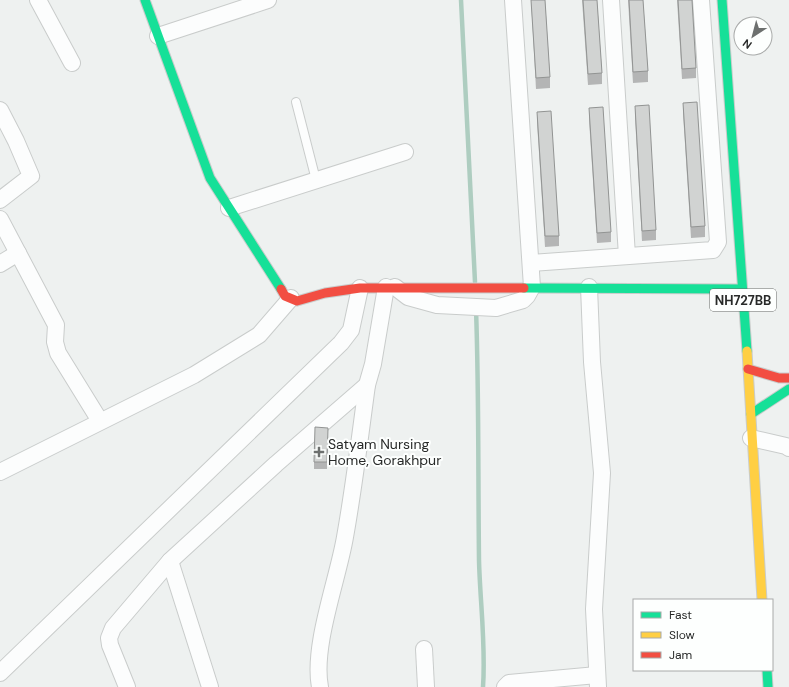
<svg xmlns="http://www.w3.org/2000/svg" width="789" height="687" viewBox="0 0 789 687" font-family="'DM Sans',sans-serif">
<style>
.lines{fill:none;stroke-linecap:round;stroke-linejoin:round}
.stream{stroke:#aecdc0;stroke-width:4.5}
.lane-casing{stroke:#c9cccb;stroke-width:10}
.street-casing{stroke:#c9cccb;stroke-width:18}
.fast-casing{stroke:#c9cccb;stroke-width:11}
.slow-casing{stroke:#c9cccb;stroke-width:11}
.jam-casing{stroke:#c9cccb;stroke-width:11}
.lane{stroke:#fcfdfd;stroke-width:8}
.street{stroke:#fcfdfd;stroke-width:16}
.fast{stroke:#16e098;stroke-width:9}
.slow{stroke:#ffcf43;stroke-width:9}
.jam{stroke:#f24e42;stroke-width:9}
.wall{fill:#b4b5b5}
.building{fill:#d1d3d2;stroke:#929493}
.poi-dot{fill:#6d706f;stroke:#fdfffe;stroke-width:1.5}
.labels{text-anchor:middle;stroke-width:4;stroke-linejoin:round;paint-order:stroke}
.shield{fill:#fdfffe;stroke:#686a69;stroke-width:1}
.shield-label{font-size:13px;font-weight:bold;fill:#282a29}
.poi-label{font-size:14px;fill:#282a29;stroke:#fdfffe;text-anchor:start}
</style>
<rect width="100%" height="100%" fill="#eef1f0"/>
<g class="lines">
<!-- stream -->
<g class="stream">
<polyline points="461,0 475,282"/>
<path d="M476,309C479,393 478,476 479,560C480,602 486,645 483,687"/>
</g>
<!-- lane casing -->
<g class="lane-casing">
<polyline id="lane" points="296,102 316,180"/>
</g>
<!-- street casing -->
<g class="street-casing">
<g id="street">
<polyline points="38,0 72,63"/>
<polyline points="611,0 627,256"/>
<polyline points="158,36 268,0"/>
<polyline points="0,110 16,141 31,176 0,200"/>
<polyline points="229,208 405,152"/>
<polyline points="0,219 56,325 55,342 58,353 100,421"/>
<polyline points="531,263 713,250 718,242 701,0"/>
<polyline points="0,264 18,253"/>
<polyline points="395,287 408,297 437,305 496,308 523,300 527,296 532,287 513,0"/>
<polyline points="589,287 592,362 602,473 594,609 598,687"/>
<polyline points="751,438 786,446 789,448"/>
<polyline points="0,472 194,375 259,335 291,298"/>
<polyline points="170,561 210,687"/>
<polyline points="424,649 426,687"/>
<polyline points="0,673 341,343 351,330 360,288"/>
<polyline points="127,687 110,645 109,638 113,628 170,561 276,464 367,385"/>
<path d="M320,687C312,646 338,579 345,537C354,487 360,436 367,385L373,364L386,287"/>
<polyline points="505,687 509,683 597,675"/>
</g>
</g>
<!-- fast casing -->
<g class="fast-casing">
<g id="fast">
<polyline points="145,0 210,178 281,289"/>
<polyline points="722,0 747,351"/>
<polyline points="524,288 742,289"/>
<polyline points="751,414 789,389"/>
<polyline points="767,670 768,687"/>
</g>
</g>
<!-- slow casing -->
<g class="slow-casing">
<polyline id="slow" points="747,351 762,600"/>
</g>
<!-- jam casing -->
<g class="jam-casing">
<g id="jam">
<polyline points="281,289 285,296 297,301 325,293 360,288 524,288"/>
<polyline points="748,369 779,378 789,378"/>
</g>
</g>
<!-- lane -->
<use href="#lane" class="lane"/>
<!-- street -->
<use href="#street" class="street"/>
<!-- fast -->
<use href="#fast" class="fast"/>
<!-- slow -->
<use href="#slow" class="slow"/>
<!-- jam -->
<use href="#jam" class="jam"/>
</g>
<!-- wall -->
<g class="wall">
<polygon points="531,0 545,0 550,77 550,88 536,89"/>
<polygon points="582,0 597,0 602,73 602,84 588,85"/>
<polygon points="628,0 643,0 648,71 648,82 633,83"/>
<polygon points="677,0 692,0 696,68 696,78 682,79"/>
<polygon points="683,103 705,226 705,237 691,238 683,113"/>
<polygon points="635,106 656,230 656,240 642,241 635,117"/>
<polygon points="589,108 611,232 611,242 597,243 589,119"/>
<polygon points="537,112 559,236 559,246 545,247 537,122"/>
<polygon points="328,435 327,469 314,469 314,462"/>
</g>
<!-- building -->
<g class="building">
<polygon points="531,0 545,0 550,77 536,78"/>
<polygon points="583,0 597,0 602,73 588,74"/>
<polygon points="629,0 643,0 648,71 633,72"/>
<polygon points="678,0 692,0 696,68 682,69"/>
<polygon points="697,102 705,226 691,227 683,103"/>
<polygon points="649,105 656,230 642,231 635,106"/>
<polygon points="603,107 611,232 597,233 589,108"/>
<polygon points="551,111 559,236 545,236 537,112"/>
<polygon points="315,427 328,428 327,462 314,462"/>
</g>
<!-- markers -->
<path class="poi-dot" d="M317 446h4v4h4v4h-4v4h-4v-4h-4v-4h4z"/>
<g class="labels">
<!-- shield labels -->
<rect class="shield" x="710" y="289" width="66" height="22" rx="3"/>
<g class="shield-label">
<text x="743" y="305">NH727BB</text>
</g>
<!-- poi labels -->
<g class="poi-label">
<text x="328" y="449">Satyam Nursing<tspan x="328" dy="16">Home, Gorakhpur</tspan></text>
</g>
</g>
<!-- legend -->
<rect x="633" y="599" width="140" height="72" fill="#fdfffe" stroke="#a8aaa9"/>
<rect x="641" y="612" width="20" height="6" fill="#16e098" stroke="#a8aaa9"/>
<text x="669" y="619" font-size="12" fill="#282a29">Fast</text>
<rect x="641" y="632" width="20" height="6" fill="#ffcf43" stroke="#a8aaa9"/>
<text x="669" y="639" font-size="12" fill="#282a29">Slow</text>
<rect x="641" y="652" width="20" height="6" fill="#f24e42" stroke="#a8aaa9"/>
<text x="669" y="659" font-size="12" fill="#282a29">Jam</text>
<!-- north arrow -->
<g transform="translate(753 36) rotate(216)"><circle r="19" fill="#fdfffe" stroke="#a8aaa9"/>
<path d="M0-3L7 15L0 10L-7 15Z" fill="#6d706f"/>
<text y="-6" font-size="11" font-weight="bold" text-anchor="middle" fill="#282a29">N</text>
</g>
</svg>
